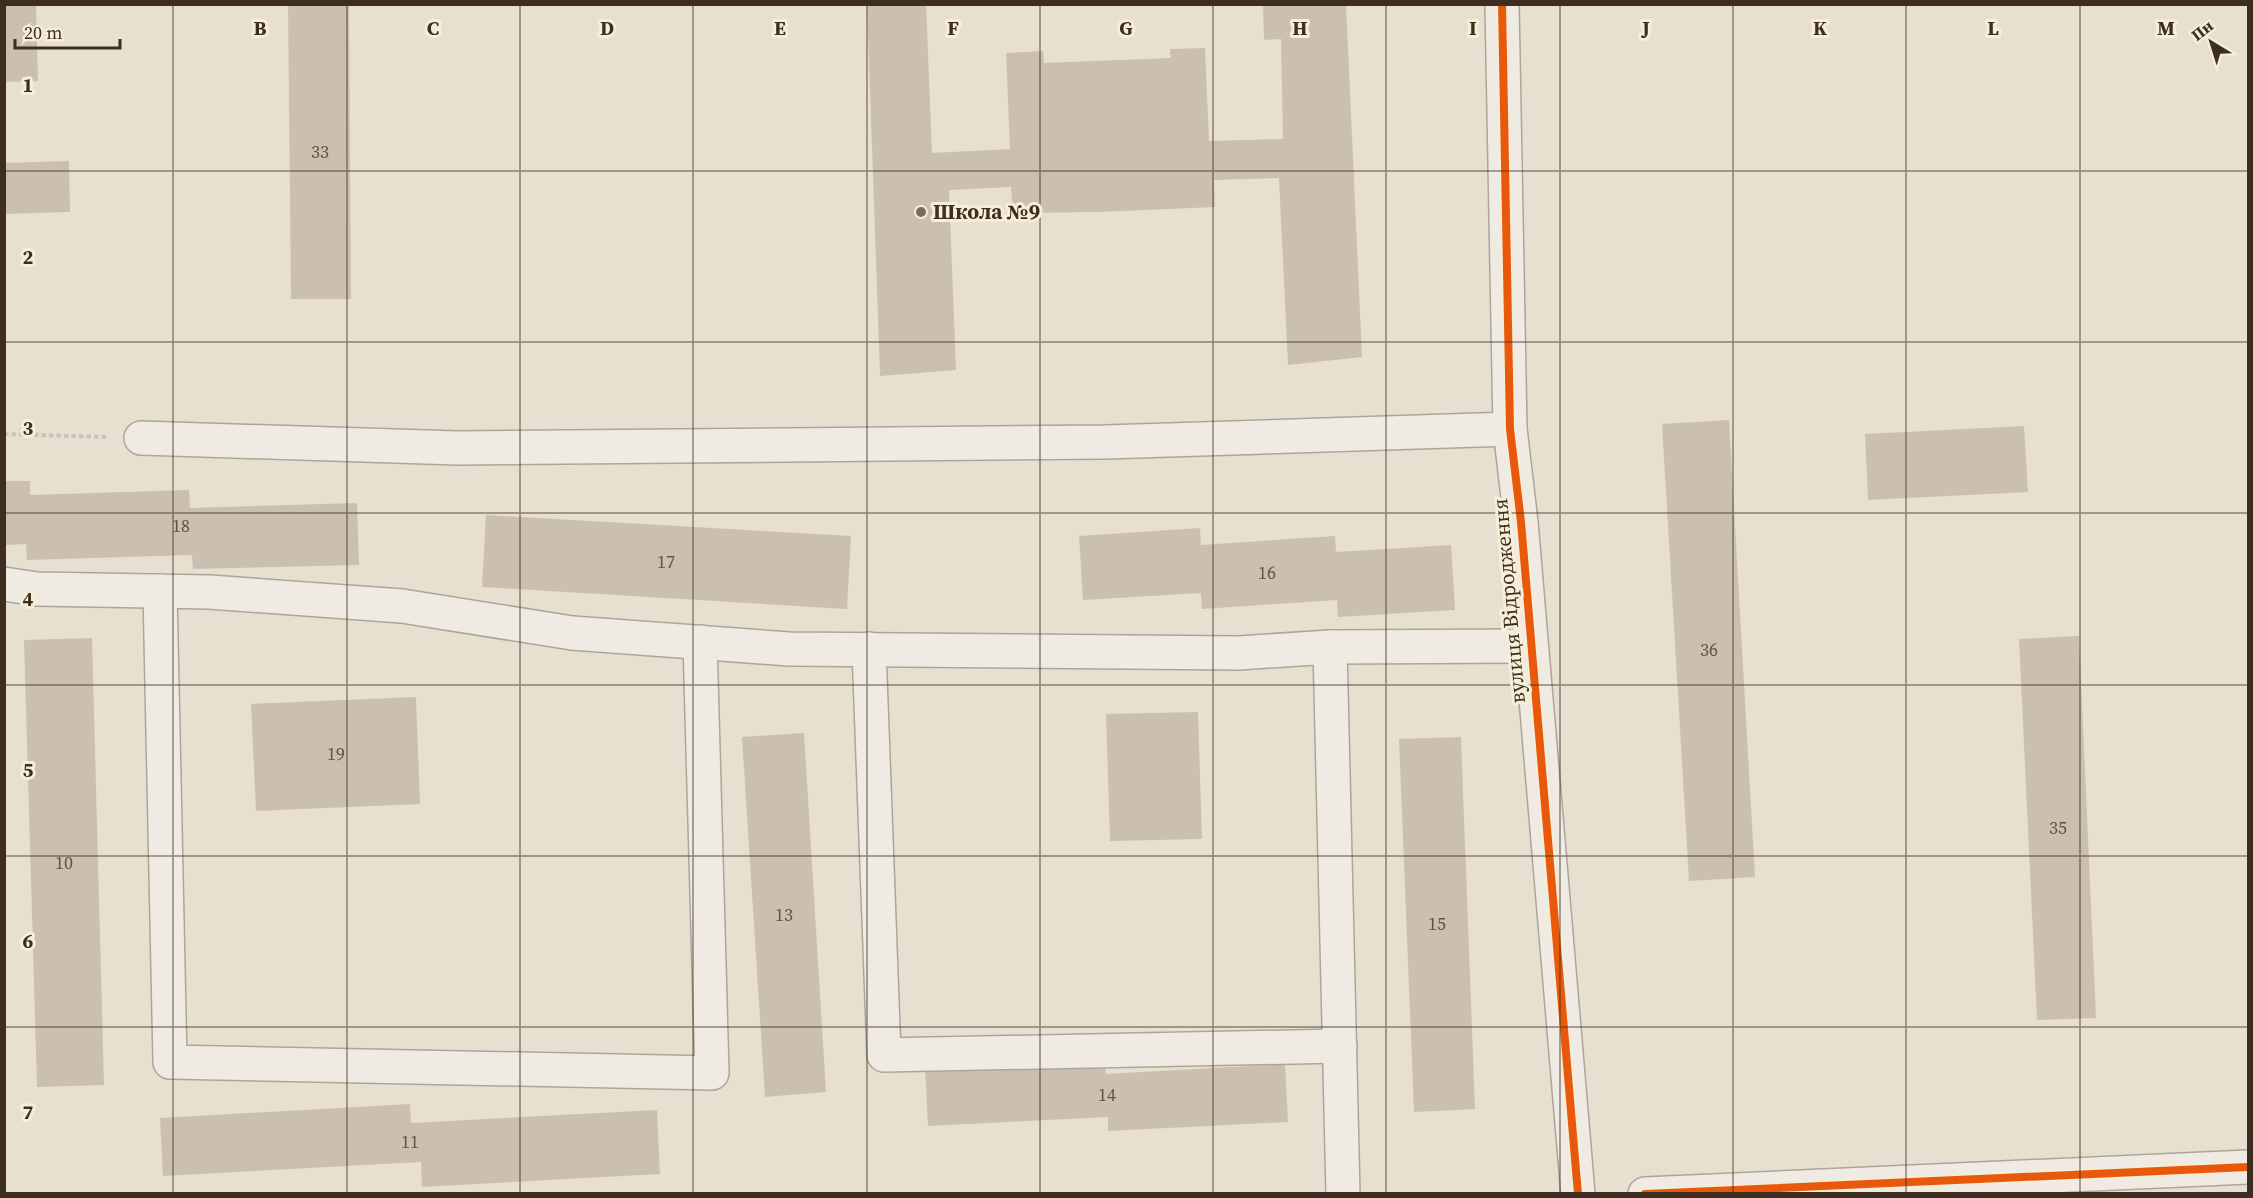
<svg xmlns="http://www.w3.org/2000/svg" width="2253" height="1198" viewBox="0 0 2253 1198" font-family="'Source Serif 4',serif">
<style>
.building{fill:#cbbfb2}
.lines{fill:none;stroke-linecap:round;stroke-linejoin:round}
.minor-casing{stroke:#ada599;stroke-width:36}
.path{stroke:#c8c2b9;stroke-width:4;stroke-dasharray:4.5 3;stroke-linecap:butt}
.minor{stroke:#efebe3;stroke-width:33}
.cycleway-casing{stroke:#f7eed8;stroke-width:11}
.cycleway{stroke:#e8590c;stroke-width:8}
.grid{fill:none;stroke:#3d2e20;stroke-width:1.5;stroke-opacity:0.55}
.poi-dot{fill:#786c5e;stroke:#f7eed8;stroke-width:2}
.labels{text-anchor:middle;stroke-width:6;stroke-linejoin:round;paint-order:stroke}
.number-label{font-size:18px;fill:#605244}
.poi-label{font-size:21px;font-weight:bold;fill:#3d2e20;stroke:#f7eed8;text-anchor:start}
.street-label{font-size:21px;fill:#3d2e20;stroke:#f7eed8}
.grid-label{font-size:20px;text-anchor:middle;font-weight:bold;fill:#3d2e20;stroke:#f7eed8;stroke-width:6;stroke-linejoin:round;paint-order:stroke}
</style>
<rect width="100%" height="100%" fill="#e7e0d1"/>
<!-- building -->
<g class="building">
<polygon points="4,4 36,4 38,81 4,82"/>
<polygon points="288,4 349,4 351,299 291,299"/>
<polygon points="867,4 926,4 932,153 1010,149 1006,53 1043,51 1044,63 1171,58 1170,49 1205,48 1209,141 1283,139 1281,39 1264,40 1263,4 1346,4 1362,357 1288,365 1279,178 1214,180 1215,207 1100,212 1013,213 1011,187 949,190 956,370 880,376"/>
<polygon points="69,161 70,212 4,214 4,163"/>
<polygon points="1729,420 1755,877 1689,881 1662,424"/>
<polygon points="2024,426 2028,492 1868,500 1865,434"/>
<polygon points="4,481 30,481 30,495 189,490 190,508 357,503 359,565 193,569 192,555 27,560 26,544 4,545"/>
<polygon points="486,515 851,536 847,609 482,587"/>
<polygon points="1200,528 1201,545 1335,536 1336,552 1451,545 1455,610 1338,617 1337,600 1202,609 1201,593 1083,600 1079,536"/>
<polygon points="2079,636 2096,1018 2037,1020 2019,639"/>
<polygon points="92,638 104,1085 37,1087 24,640"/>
<polygon points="416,697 420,804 256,811 251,704"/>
<polygon points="1198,712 1202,839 1110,841 1106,714"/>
<polygon points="804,733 826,1092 765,1097 742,737"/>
<polygon points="1461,737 1475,1109 1414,1112 1399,739"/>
<polygon points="1105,1059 1106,1074 1285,1064 1288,1122 1108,1131 1108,1117 928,1126 925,1068"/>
<polygon points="410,1104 411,1123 657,1110 660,1174 422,1187 421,1162 163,1176 160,1118"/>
</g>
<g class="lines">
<!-- minor casing -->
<g class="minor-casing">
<g id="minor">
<polyline points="1502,4 1510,429 1521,522 1578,1194"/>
<polyline points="141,438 457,448 1105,442 1510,429"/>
<polyline points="4,584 37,589 209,592 402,606 572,633 789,649 1238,653 1330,647 1531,646"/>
<polyline points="160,591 170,1062 712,1073 700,642"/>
<polyline points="1330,647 1343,1194"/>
<polyline points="869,649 884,1055 1340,1046"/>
<polyline points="1645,1194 2248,1167"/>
</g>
</g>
<!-- path -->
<polyline class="path" points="4,434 107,437"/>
<!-- minor -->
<use href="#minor" class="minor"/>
<!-- cycleway casing -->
<g class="cycleway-casing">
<g id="cycleway">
<polyline points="1502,4 1510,429 1521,522 1578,1194"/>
<polyline points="1645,1194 2248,1167"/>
</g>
</g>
<!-- cycleway -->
<use href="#cycleway" class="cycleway"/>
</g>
<!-- grid -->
<path class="grid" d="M173,4V1194M347,4V1194M520,4V1194M693,4V1194M867,4V1194M1040,4V1194M1213,4V1194M1386,4V1194M1560,4V1194M1733,4V1194M1906,4V1194M2080,4V1194M4,171H2248M4,342H2248M4,513H2248M4,685H2248M4,856H2248M4,1027H2248"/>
<!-- markers -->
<circle class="poi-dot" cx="921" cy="212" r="6"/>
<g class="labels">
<!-- number labels -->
<g class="number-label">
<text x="320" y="158">33</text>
<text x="181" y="532">18</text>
<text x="666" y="568">17</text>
<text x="1267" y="579">16</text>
<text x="1709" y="656">36</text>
<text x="336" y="760">19</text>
<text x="2058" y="834">35</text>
<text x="64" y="869">10</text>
<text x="784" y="921">13</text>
<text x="1437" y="930">15</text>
<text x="1107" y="1101">14</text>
<text x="410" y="1148">11</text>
</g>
<!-- poi labels -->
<g class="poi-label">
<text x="933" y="219">Школа №9</text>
</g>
<!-- street labels -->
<g class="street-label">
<text transform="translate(1509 601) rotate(-95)" y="7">вулиця Відродження</text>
</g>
</g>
<g class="grid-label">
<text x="260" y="35">B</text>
<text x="433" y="35">C</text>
<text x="607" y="35">D</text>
<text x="780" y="35">E</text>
<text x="953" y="35">F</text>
<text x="1126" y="35">G</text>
<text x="1300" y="35">H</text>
<text x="1473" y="35">I</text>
<text x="1646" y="35">J</text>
<text x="1820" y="35">K</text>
<text x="1993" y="35">L</text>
<text x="2166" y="35">M</text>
<text x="28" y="92">1</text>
<text x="28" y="264">2</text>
<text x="28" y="435">3</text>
<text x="28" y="606">4</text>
<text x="28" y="777">5</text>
<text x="28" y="948">6</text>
<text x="28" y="1119">7</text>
</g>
<!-- border -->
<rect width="2253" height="1198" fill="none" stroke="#3d2e20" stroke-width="12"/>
<!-- north arrow -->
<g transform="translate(2211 42) rotate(322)" stroke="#f7eed8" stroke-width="4.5" paint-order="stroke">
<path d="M0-4.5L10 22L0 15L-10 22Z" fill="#3d2e20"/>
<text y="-9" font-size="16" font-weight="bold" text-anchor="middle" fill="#3d2e20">Пн</text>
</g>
<!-- scale -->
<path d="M15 39v9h105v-9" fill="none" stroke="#3d2e20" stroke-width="3"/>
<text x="24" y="39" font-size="18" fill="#3d2e20" stroke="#f7eed8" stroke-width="4.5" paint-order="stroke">20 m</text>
</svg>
